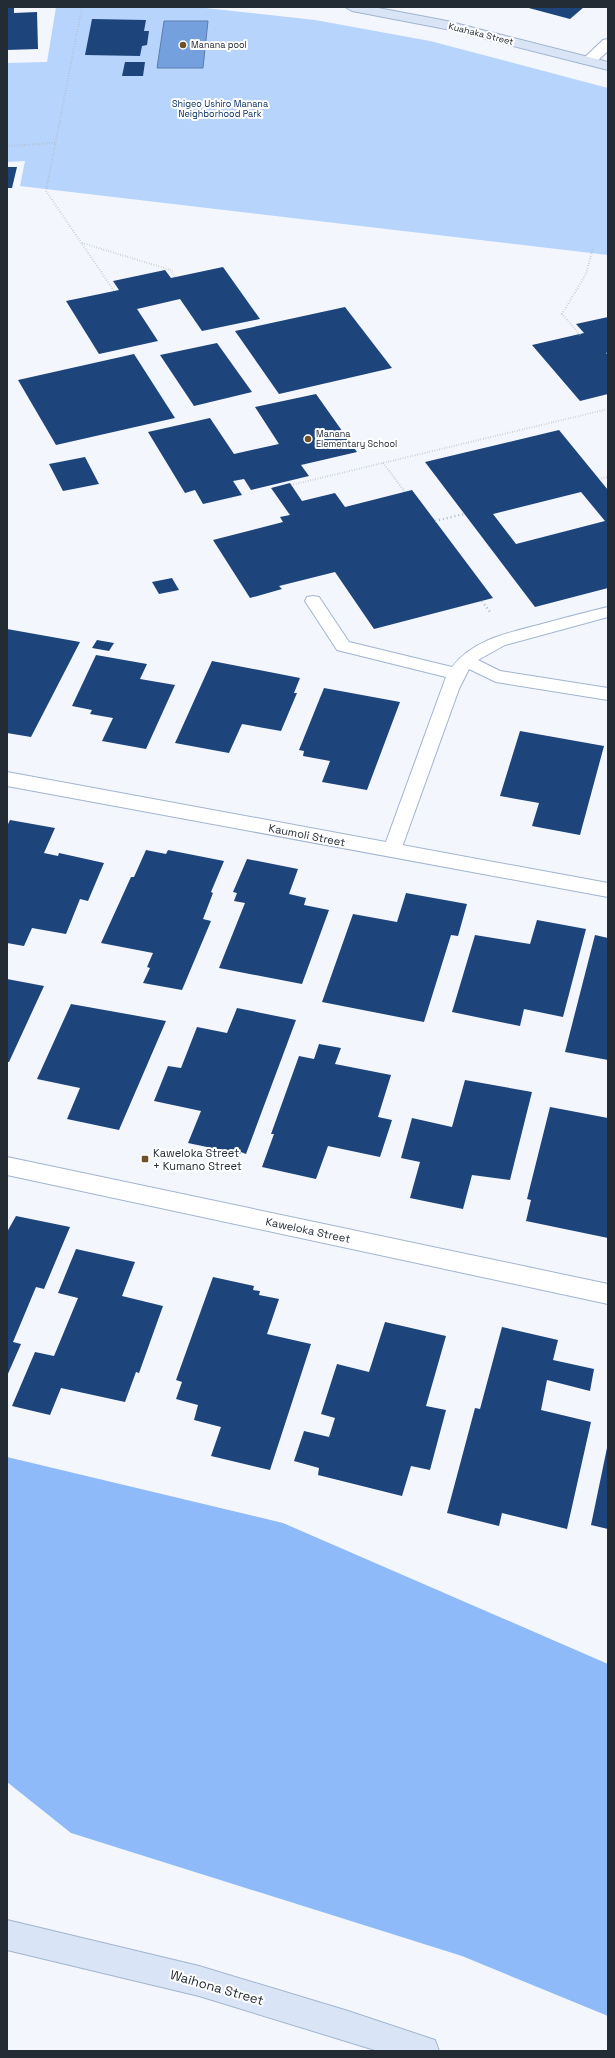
<svg xmlns="http://www.w3.org/2000/svg" width="615" height="2058" viewBox="0 0 615 2058" font-family="'Space Grotesk',sans-serif">
<style>
.green{fill:#b7d4fd}
.forest{fill:#8ebaf9}
.water{fill:#75a0de;stroke:#5c7dab}
.building{fill:#1d447b;fill-rule:evenodd}
.lines{fill:none;stroke-linecap:round;stroke-linejoin:round}
.lane-casing{stroke:#a1b4cf;stroke-width:2}
.street-casing{stroke:#a1b4cf;stroke-width:2}
.secondary-casing{stroke:#a1b4cf;stroke-width:2}
.path-far1{stroke:#b0b6bd;stroke-width:2;stroke-dasharray:0.5 2;stroke-linecap:butt}
.path{stroke:#b0b6bd;stroke-width:2.5;stroke-dasharray:1 3;stroke-linecap:butt}
.lane{fill:#fff;fill-rule:evenodd}
.street{fill:#fff;fill-rule:evenodd}
.secondary{fill:#d9e5f7;fill-rule:evenodd}
.poi-dot{fill:#6f5326;stroke:#fff;stroke-width:1.5}
.labels{text-anchor:middle;stroke-width:4;stroke-linejoin:round;paint-order:stroke}
.far-street-label{font-size:9px;fill:#232b35;stroke:#fff}
.far-poi-label{font-size:9px;fill:#232b35;stroke:#fff;text-anchor:start}
.far-park-label{font-size:9px;fill:#00285e;stroke:#fff}
.street-label{font-size:11px;fill:#232b35;stroke:#fff}
.poi-label{font-size:11px;fill:#232b35;stroke:#fff;text-anchor:start}
.near-street-label{font-size:13px;fill:#232b35;stroke:#fff}
</style>
<rect width="100%" height="100%" fill="#f3f7fd"/>
<!-- green -->
<polygon class="green" points="56,7 196,7 315,20 430,41 608,88 608,255 20,186 25,161 7,162 7,63 47,62"/>
<!-- forest -->
<polygon class="forest" points="7,1457 283,1523 608,1664 608,2016 462,1956 71,1833 7,1782"/>
<!-- water -->
<polygon class="water" points="164,21 208,21 203,68 157,68"/>
<!-- building -->
<g class="building">
<polygon points="14,7 14,13 37,12 38,49 7,50 7,8"/>
<polygon points="525,7 584,7 570,19"/>
<polygon points="92,19 146,20 144,31 149,31 147,45 142,46 140,56 85,55"/>
<polygon points="125,62 145,62 143,76 122,76"/>
<polygon points="7,167 17,167 12,188 7,188"/>
<polygon points="223,267 260,319 202,331 180,299 137,309 158,341 99,354 66,301 119,290 113,281 165,270 171,278"/>
<polygon points="345,307 392,368 279,394 235,331"/>
<polygon points="608,317 608,352 606,353 608,355 608,394 580,401 532,345 584,333 576,324"/>
<polygon points="217,343 252,392 194,406 160,355"/>
<polygon points="134,354 175,418 56,445 18,380"/>
<polygon points="316,394 357,452 301,465 309,476 251,490 244,479 233,481 242,495 203,504 195,490 185,493 148,432 210,418 234,454 279,444 255,407"/>
<path d="M559,430L608,490V588L535,607L425,462ZM581,492L605,521L516,544L493,514Z"/>
<polygon points="85,457 99,484 63,491 49,464"/>
<polygon points="290,483 302,501 335,493 345,507 412,490 493,598 374,629 335,572 279,586 282,589 250,598 213,540 283,522 280,517 290,515 271,488"/>
<polygon points="172,578 179,590 159,594 152,582"/>
<polygon points="7,629 80,642 31,737 7,733"/>
<polygon points="97,640 114,643 109,651 92,648"/>
<polygon points="96,655 147,664 140,679 175,685 146,749 102,741 113,718 90,714 92,710 72,706"/>
<polygon points="212,661 300,678 294,693 297,693 281,731 242,724 229,753 175,743"/>
<polygon points="324,688 400,702 367,790 322,782 330,761 303,756 304,751 299,750"/>
<polygon points="520,731 604,746 580,835 532,826 539,803 500,796"/>
<polygon points="10,820 55,828 44,853 58,856 59,853 104,863 88,901 80,899 66,934 32,928 24,946 7,943 7,826"/>
<polygon points="146,850 166,854 168,850 224,861 211,892 213,893 203,919 211,921 182,990 143,983 150,968 147,967 153,953 101,943 131,877 134,877"/>
<polygon points="247,859 298,869 289,894 306,898 304,905 329,910 302,984 219,968 245,903 234,901 237,893 233,892"/>
<polygon points="406,893 467,904 458,936 451,935 424,1022 322,1002 353,914 397,922"/>
<polygon points="537,920 586,929 563,1017 524,1009 520,1026 452,1012 475,935 530,944"/>
<polygon points="595,935 608,938 608,1060 565,1052"/>
<polygon points="7,979 44,986 9,1062 7,1062"/>
<polygon points="71,1004 166,1021 119,1130 67,1119 80,1088 37,1079"/>
<polygon points="237,1008 296,1020 246,1154 241,1152 240,1154 188,1143 201,1111 154,1101 168,1066 181,1068 197,1027 227,1033"/>
<polygon points="319,1044 341,1048 335,1064 391,1075 378,1117 392,1120 380,1157 328,1146 316,1179 262,1167 274,1134 271,1134 299,1056 314,1059"/>
<polygon points="465,1080 532,1092 510,1180 472,1175 463,1209 410,1198 420,1162 401,1158 412,1118 452,1127"/>
<polygon points="550,1107 608,1118 608,1238 526,1221 531,1200 527,1199"/>
<polygon points="16,1216 70,1227 44,1289 36,1287 13,1342 21,1344 7,1376 7,1232"/>
<polygon points="76,1249 135,1262 122,1296 163,1306 139,1373 136,1372 125,1402 61,1388 50,1415 12,1406 35,1352 54,1356 78,1298 58,1293"/>
<polygon points="213,1277 254,1286 253,1290 260,1291 259,1295 279,1299 267,1334 311,1344 270,1470 211,1456 221,1427 194,1420 198,1405 176,1399 182,1382 176,1380"/>
<polygon points="385,1322 446,1336 426,1406 446,1410 430,1470 411,1466 402,1496 318,1475 319,1468 294,1461 304,1431 329,1437 335,1418 321,1414 337,1364 369,1372"/>
<polygon points="502,1327 558,1340 553,1360 594,1369 590,1391 547,1380 541,1410 591,1422 567,1529 502,1513 499,1526 447,1513 475,1408 480,1409"/>
<polygon points="607,1448 608,1448 608,1529 591,1525"/>
</g>
<g class="lines">
<!-- lane casing -->
<g class="lane-casing">
<path id="lane" d="M313,596L319,597L349,642L452,667C474,639 508,633 542,624C564,618 586,612 608,607V617L505,645L478,660L500,671L608,688V700L496,682L469,669L459,689L401,850L399,855L392,856L385,855L383,850L446,677L337,650L305,601L307,597Z"/>
</g>
<!-- street casing -->
<g class="street-casing">
<g id="street">
<polygon points="608,39 608,51 594,64 584,64 582,61 584,58 603,40"/>
<polygon points="7,772 608,883 608,897 7,786"/>
<polygon points="7,1157 608,1284 608,1304 7,1175"/>
</g>
</g>
<!-- secondary casing -->
<g class="secondary-casing">
<g id="secondary">
<polygon points="345,7 373,7 447,21 608,62 608,70 446,29 352,11"/>
<polygon points="7,1920 199,1966 348,2011 435,2040 439,2051 378,2051 199,1996 7,1950"/>
</g>
</g>
<!-- path-far1 -->
<g class="path-far1">
<polyline points="82,7 46,191 114,291"/>
<polyline points="7,146 55,143"/>
<polyline points="82,243 171,270 175,277"/>
<polyline points="580,335 562,314 586,274 593,248"/>
<polyline points="383,463 405,492"/>
<polyline points="599,479 608,477"/>
<polyline points="291,485 608,409"/>
</g>
<!-- path -->
<g class="path">
<polyline points="435,521 464,514"/>
<polyline points="482,601 490,612"/>
</g>
<!-- lane -->
<use href="#lane" class="lane"/>
<!-- street -->
<use href="#street" class="street"/>
<!-- secondary -->
<use href="#secondary" class="secondary"/>
</g>
<!-- markers -->
<g class="poi-dot">
<circle cx="183" cy="45" r="4"/>
<circle cx="308" cy="439" r="4"/>
<rect x="141" y="1155" width="8" height="8" rx="2"/>
</g>
<g class="labels">
<!-- far-street labels -->
<g class="far-street-label">
<text transform="translate(481 34) rotate(14)" y="3">Kuahaka Street</text>
</g>
<!-- far-poi labels -->
<g class="far-poi-label">
<text x="191" y="48">Manana pool</text>
<text x="316" y="437">Manana<tspan x="316" dy="10">Elementary School</tspan></text>
</g>
<!-- far-park labels -->
<g class="far-park-label">
<text x="220" y="107">Shigeo Ushiro Manana<tspan x="220" dy="10">Neighborhood Park</tspan></text>
</g>
<!-- street labels -->
<g class="street-label">
<text transform="translate(307 835) rotate(11)" y="4">Kaumoli Street</text>
<text transform="translate(308 1230) rotate(12)" y="4">Kaweloka Street</text>
</g>
<!-- poi labels -->
<g class="poi-label">
<text x="153" y="1157">Kaweloka Street<tspan x="153" dy="13">+ Kumano Street</tspan></text>
</g>
<!-- near-street labels -->
<g class="near-street-label">
<text transform="translate(217 1987) rotate(16)" y="5">Waihona Street</text>
</g>
</g>
<!-- border -->
<rect width="615" height="2058" fill="none" stroke="#232b35" stroke-width="16"/>
</svg>
